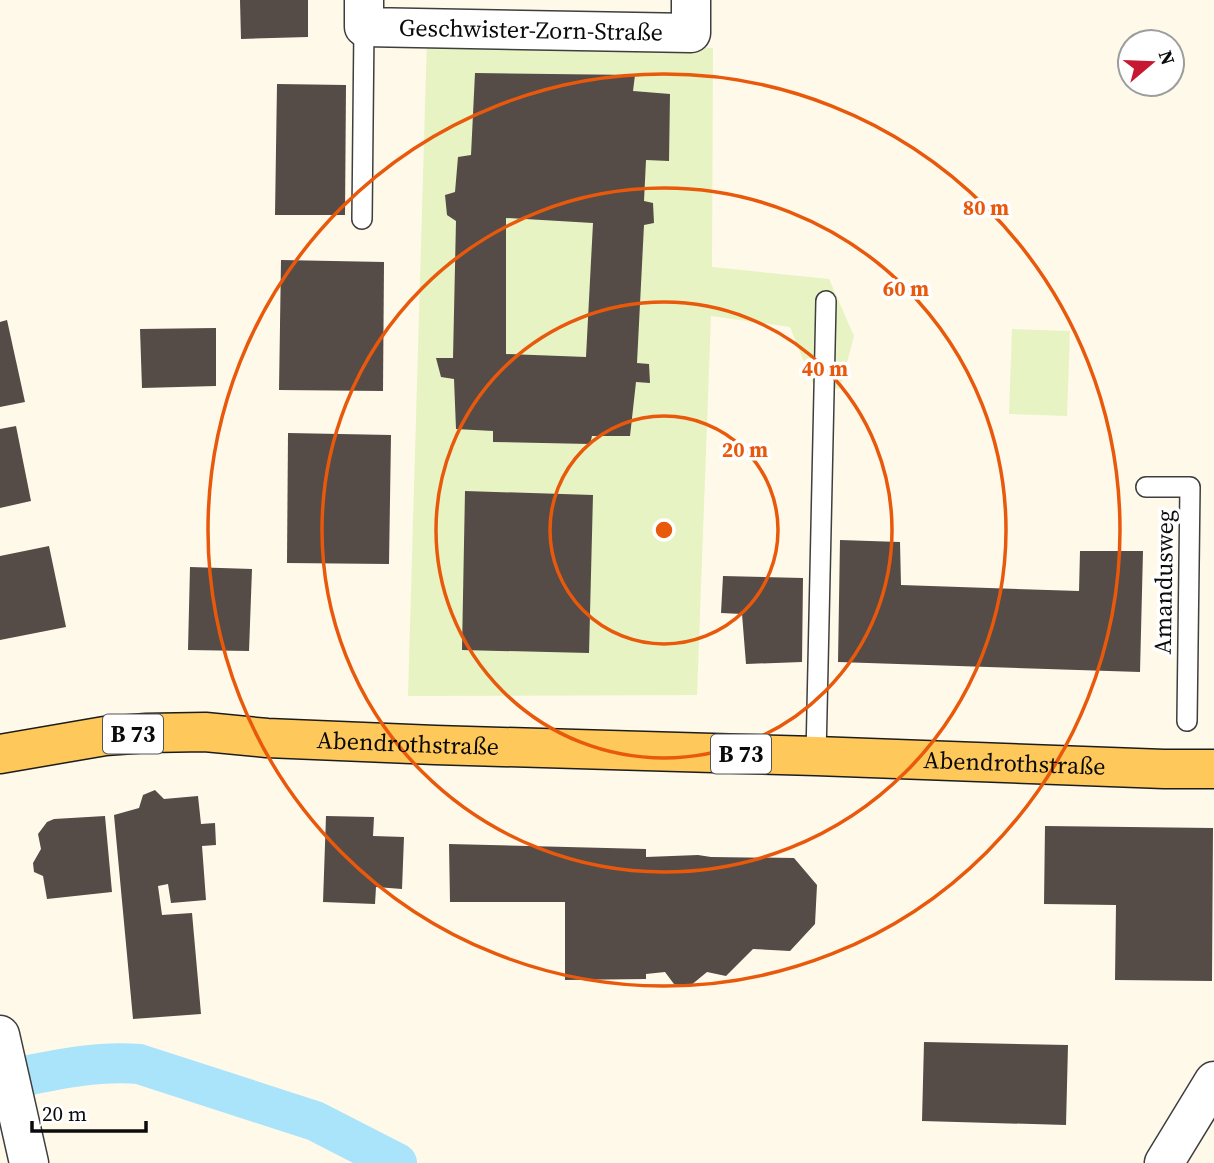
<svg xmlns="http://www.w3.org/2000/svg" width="1214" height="1163" viewBox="0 0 1214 1163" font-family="'Source Serif 4',serif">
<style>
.pitch{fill:#e7f3c3}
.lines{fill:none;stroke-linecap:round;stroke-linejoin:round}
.canal{stroke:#a9e4fb;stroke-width:40}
.building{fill:#554b47;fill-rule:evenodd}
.service-casing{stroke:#3e3e3e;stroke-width:22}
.minor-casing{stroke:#3e3e3e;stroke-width:41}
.primary-casing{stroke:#1c1c1c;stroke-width:41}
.service{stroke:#fff;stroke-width:19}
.minor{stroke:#fff;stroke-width:38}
.primary{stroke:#ffc85a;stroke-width:38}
.ring{fill:none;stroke:#e8590c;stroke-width:3.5}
.labels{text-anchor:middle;stroke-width:7;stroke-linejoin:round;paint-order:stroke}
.shield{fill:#fff;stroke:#545454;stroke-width:2}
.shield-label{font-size:23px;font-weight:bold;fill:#0b0b0b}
.street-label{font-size:24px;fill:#0b0b0b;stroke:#fff}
.centre{fill:#e8590c;stroke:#fff;stroke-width:3.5}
.ring-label{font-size:21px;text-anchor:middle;font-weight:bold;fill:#e8590c;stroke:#fff;stroke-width:7;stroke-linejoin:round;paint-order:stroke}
</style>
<rect width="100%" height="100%" fill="#fff9ea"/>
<!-- pitch -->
<g class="pitch">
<polygon points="427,38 713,48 712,267 829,279 854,336 840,389 813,384 790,327 711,316 697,695 408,696"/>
<polygon points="1012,329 1070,331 1067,416 1009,414"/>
</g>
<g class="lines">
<!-- canal -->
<path class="canal" d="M0,1081C46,1072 92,1060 139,1064L315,1121L397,1163"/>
</g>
<!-- building -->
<g class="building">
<polygon points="240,0 308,0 308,37 241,39"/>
<path d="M475,73L635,75L633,91L670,94L669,161L646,160L644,201L653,203L654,223L644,225L637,363L649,364L650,383L636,382L630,436H592L590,444L493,442V431L456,429L454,379L441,377L436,358H453L456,221L447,215L445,195L455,192L458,157L471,155ZM506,218L593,223L586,357L506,354Z"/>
<polygon points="277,84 346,85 345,215 275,215"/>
<polygon points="281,260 384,262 383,391 279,390"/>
<polygon points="7,320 25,402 0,407 0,322"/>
<polygon points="216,328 216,386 142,388 140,329"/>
<polygon points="16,426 31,501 0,508 0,429"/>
<polygon points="288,433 391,435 389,564 287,563"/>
<polygon points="465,491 593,495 589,653 462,650"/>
<polygon points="840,540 900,542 901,585 1079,591 1080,551 1143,551 1140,672 838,662"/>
<polygon points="49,546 66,627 0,640 0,556"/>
<polygon points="190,567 252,569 249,651 188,650"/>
<polygon points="723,576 803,578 802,662 746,664 742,614 721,613"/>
<polygon points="155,790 164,799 198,796 201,824 215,823 216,845 202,846 206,900 171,903 168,884 158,886 162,915 192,913 201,1014 133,1019 114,815 139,808 143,795"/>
<polygon points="105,816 112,892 47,899 43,876 34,872 33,863 41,849 38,834 47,822 54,819"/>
<polygon points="326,816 374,817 373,836 404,837 402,889 376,887 375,904 323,902"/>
<polygon points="1045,826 1213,828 1212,981 1115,980 1116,905 1044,904"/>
<polygon points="449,844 646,849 646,857 698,855 711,857 794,858 817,885 815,924 790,951 753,949 726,976 707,972 690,986 674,984 665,972 646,974 646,979 565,980 565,902 450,902"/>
<polygon points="924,1042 1068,1045 1066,1125 922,1121"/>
</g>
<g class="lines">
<!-- service casing -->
<g class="service-casing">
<g id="service">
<polyline points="362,219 364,27"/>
<polyline points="1146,487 1190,487 1187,721"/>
<polyline points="816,756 826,301"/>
</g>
</g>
<!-- minor casing -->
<g class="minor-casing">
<g id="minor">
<path id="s1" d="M364,0V27L691,33V0"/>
<polyline points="0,1035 29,1163"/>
<polyline points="1164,1163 1214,1081"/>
</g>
</g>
<!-- primary casing -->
<g class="primary-casing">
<g id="primary">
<path id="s2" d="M0,754L105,736L147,733L205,732L267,738L435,745L816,756L1164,769H1214"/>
</g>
</g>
<!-- service -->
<use href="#service" class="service"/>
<!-- minor -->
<use href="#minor" class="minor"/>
<!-- primary -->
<use href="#primary" class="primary"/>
</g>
<!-- distance rings -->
<g class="ring">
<circle cx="664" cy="530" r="114"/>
<circle cx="664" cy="530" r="228"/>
<circle cx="664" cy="530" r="342"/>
<circle cx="664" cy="530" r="456"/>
</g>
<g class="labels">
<!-- shield labels -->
<g class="shield">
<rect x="103" y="714.5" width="60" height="39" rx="5"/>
<rect x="711" y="734.5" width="60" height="39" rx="5"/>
</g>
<g class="shield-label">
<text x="133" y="742">B 73</text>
<text x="741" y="762">B 73</text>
</g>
<!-- street labels -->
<g class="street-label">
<text dy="8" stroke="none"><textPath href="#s1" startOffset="194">Geschwister-Zorn-Straße</textPath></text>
<text transform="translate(1164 582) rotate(-89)" y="8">Amandusweg</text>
<text dy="8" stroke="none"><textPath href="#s2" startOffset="410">Abendrothstraße</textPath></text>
<text dy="8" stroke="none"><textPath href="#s2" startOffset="1017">Abendrothstraße</textPath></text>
</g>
</g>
<circle cx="664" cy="530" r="10" class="centre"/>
<g class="ring-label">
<text x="986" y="215">80 m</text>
<text x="906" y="296">60 m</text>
<text x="825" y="376">40 m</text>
<text x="745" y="457">20 m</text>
</g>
<!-- north arrow -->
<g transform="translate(1151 63) rotate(71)"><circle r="33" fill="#ffffff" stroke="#9d9d9d" stroke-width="2"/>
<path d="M0-5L12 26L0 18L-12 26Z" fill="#c61931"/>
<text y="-10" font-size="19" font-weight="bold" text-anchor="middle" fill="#0b0b0b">N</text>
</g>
<!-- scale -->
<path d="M32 1121v10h114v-10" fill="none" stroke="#0b0b0b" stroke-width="3.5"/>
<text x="42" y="1121" font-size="21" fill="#0b0b0b" stroke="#ffffff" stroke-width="5" paint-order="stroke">20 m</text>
</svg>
